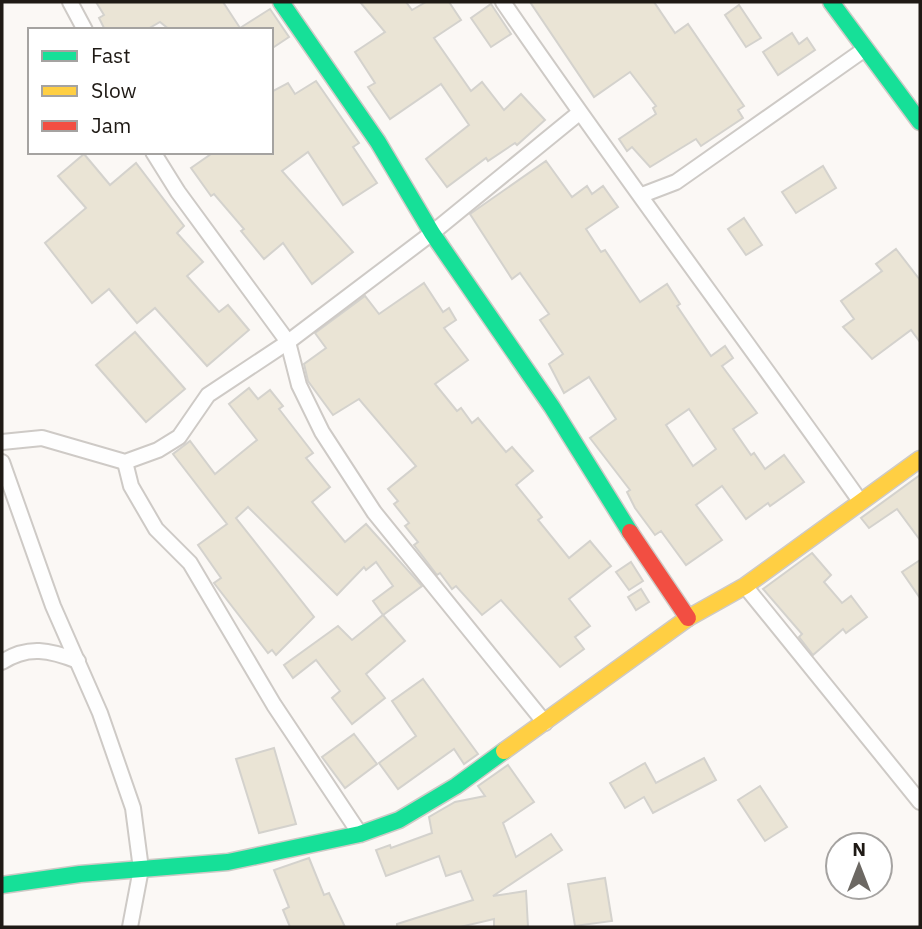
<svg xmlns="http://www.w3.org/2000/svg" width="922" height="929" viewBox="0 0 922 929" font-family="'IBM Plex Sans',sans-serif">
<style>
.building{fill:#eae4d5;stroke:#d4d2cd;stroke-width:2;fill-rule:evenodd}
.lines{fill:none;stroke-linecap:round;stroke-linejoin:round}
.street-casing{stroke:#cecac6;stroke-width:18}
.fast-casing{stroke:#cecac6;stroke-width:19}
.slow-casing{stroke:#cecac6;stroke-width:19}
.jam-casing{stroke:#cecac6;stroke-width:19}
.street{stroke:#fefefe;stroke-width:14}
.fast{stroke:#16e098;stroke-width:16}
.slow{stroke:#ffcf43;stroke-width:16}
.jam{stroke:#f24e42;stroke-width:16}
</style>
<rect width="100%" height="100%" fill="#fbf8f5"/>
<!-- building -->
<g class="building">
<polygon points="96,2 223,2 240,28 270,9 289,37 271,49 271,30 170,30 160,22 146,30 105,30 99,18 104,15"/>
<polygon points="360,2 406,2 412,10 426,2 449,2 461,20 434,38 471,91 482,82 504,110 521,94 545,120 517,145 515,143 488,161 486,158 447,187 426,159 469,125 441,84 390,119 368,87 375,83 355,52 385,32"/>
<polygon points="530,2 654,2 675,33 688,24 744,106 738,110 743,118 701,146 696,139 650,167 632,147 627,151 619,139 656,114 653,108 656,106 630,72 594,97"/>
<polygon points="491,4 511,34 491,47 471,18"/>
<polygon points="739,5 761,38 746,47 725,15"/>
<polygon points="792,33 799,44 807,38 815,50 778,75 763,52"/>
<polygon points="316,81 359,143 353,147 377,183 343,205 308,152 282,171 353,252 312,284 283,243 264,259 241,231 244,229 214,194 211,196 191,168 214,152 271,152 271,92 288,83 295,94"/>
<polygon points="84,154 110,185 136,163 184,226 177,233 203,262 187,276 219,312 228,305 249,330 207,366 155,308 137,323 109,289 92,303 45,243 86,208 58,176"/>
<path d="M546,161L572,197L587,186L592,194L603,186L618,207L586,229L601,252L605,250L640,302L667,284L680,304L677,306L711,356L725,346L733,358L722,366L757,413L733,429L751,455L754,453L765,469L784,455L804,482L770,506L768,503L746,519L722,486L696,505L722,540L686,565L661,531L655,535L635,508L627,492L630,490L590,438L616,419L589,377L564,393L549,364L563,354L540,320L549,314L520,273L512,279L470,214ZM689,409L716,449L693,466L666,425Z"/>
<polygon points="823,166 836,188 796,213 782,192"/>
<polygon points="744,218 762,245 746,255 728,229"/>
<polygon points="896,249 920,280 920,342 911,330 872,359 843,327 854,319 841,301 882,271 876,264"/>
<polygon points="424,283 443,312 449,308 456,320 444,328 468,360 435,384 457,411 461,408 472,423 478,418 506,452 512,447 533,471 516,485 542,517 538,520 569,558 590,541 611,566 569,599 590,626 575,637 584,649 560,667 501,600 482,615 456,586 452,589 440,573 437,575 414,545 418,542 405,526 409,523 394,504 398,501 388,489 416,466 359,399 333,415 308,381 304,364 326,348 315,333 365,296 379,314"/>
<polygon points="135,332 185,389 146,422 96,365"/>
<polygon points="249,388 258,399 270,390 283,406 279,409 313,453 306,458 330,487 312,502 345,542 366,524 422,586 383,615 373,601 393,586 376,562 366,570 364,567 337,595 248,507 236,518 314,617 276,655 272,650 268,653 214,583 221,578 198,545 227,524 173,454 190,441 215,474 257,440 229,404"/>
<polygon points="920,475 920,540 897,509 869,528 861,518"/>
<polygon points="812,553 831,575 824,582 842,603 851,596 867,617 846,633 843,629 813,655 799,637 802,634 763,589"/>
<polygon points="920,560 920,598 902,572"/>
<polygon points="631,562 643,581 629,590 616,572"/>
<polygon points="641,589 649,602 636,610 628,597"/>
<polygon points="383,615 405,641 366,674 385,698 352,724 332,698 340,691 316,660 293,678 284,665 338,626 352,640"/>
<polygon points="423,679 478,754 464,764 454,749 398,789 379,763 416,736 392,701"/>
<polygon points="354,734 377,764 345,788 322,757"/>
<polygon points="274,748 296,824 259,833 236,759"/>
<polygon points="704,758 716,780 653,813 644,797 625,808 610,783 645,763 656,783"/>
<polygon points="508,765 534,802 503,823 516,857 551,834 562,850 493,896 526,891 528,927 494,927 494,919 460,927 397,927 397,924 473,900 461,871 446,876 439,856 386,876 376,850 390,845 391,848 432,833 429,817 455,802 485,796 478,786"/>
<polygon points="760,786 787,827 765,841 738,800"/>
<polygon points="309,858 324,895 329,893 345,927 290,927 283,910 289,907 274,870"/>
<polygon points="605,878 612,921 575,926 568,884"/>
</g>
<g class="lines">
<!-- street casing -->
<g class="street-casing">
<g id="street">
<polyline points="70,2 85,30"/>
<path d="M503,2C619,171 742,334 860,501"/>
<polyline points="153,152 178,192 288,342 299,385 322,432 374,512 545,723"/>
<polyline points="642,195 676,182 865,49"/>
<polyline points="2,442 42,438 125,462 158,450 179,437 208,395 288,342 432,233 579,113"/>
<polyline points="2,462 53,606 100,713 133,808 141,869 130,927"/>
<polyline points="125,462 131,486 156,529 190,563 274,705 360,834"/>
<polyline points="745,586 920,802"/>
<path d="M2,662C28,645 50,650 78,661"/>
</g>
</g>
<!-- fast casing -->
<g class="fast-casing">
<g id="fast">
<polyline points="281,2 378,142 432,233 552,407 630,532"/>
<polyline points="831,2 920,122"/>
<polyline points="2,885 80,874 228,862 360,834 399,820 456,786 504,751"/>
</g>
</g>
<!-- slow casing -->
<g class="slow-casing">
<polyline id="slow" points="504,751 688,618 745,586 920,459"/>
</g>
<!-- jam casing -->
<g class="jam-casing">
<polyline id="jam" points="630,532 688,618"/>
</g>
<!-- street -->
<use href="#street" class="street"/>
<!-- fast -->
<use href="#fast" class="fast"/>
<!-- slow -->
<use href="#slow" class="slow"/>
<!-- jam -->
<use href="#jam" class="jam"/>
</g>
<!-- border -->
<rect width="922" height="929" fill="none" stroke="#1f1a15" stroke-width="7"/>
<!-- legend -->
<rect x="28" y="28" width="245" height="126" fill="#ffffff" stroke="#a5a3a1" stroke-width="2"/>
<rect x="42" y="51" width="35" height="10" fill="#16e098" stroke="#a5a3a1" stroke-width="2"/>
<text x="91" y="63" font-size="21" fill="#1f1a15">Fast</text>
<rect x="42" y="86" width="35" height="10" fill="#ffcf43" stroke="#a5a3a1" stroke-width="2"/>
<text x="91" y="98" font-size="21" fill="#1f1a15">Slow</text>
<rect x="42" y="121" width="35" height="10" fill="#f24e42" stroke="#a5a3a1" stroke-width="2"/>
<text x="91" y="133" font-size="21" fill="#1f1a15">Jam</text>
<!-- north arrow -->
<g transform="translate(859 866)"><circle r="33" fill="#ffffff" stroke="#a5a3a1" stroke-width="2"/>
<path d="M0-5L12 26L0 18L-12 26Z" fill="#6c6863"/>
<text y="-10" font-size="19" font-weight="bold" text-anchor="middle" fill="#1f1a15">N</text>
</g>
</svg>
